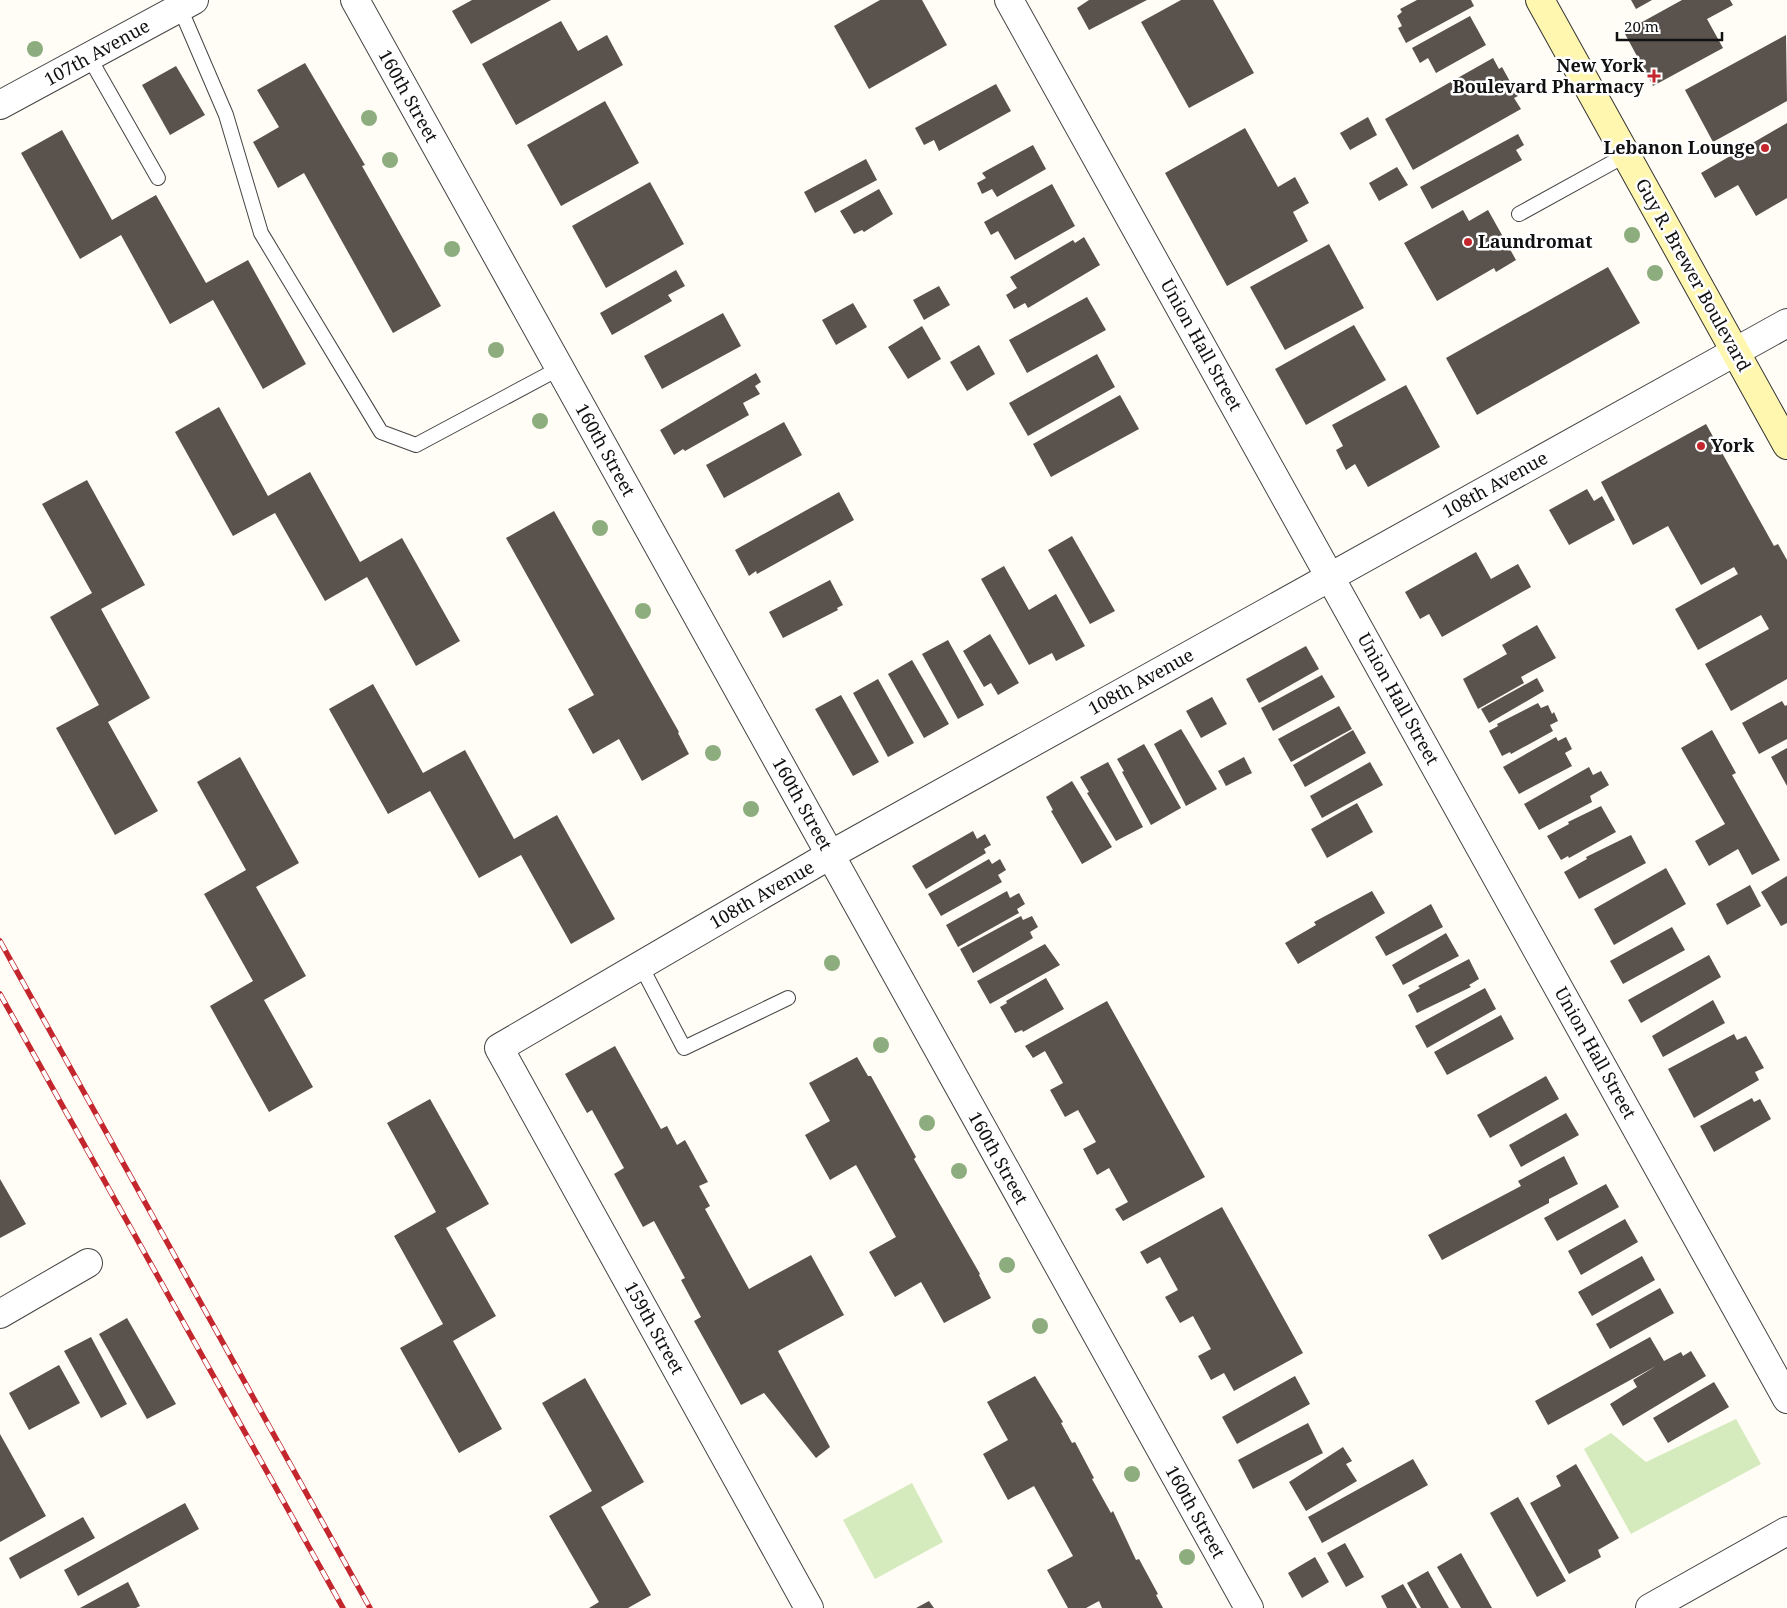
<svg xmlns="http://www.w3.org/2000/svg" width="1787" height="1608" viewBox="0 0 1787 1608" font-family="'Noto Serif',serif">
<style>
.green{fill:#d5ebbd}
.building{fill:#5a524d}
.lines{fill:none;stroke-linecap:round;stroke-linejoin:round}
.lane-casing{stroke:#444;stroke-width:16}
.street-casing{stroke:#444;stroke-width:30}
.secondary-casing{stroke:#333;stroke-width:30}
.lane{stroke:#fff;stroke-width:14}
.street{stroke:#fff;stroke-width:28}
.secondary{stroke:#fff6b0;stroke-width:28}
.rail-casing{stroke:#c4262e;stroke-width:5.5}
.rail{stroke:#fff;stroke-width:4;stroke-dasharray:11;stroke-linecap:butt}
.tree{fill:#8dad7f}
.poi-dot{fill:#c4262e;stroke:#fff;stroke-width:2}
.labels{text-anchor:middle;stroke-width:5;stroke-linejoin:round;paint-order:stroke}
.street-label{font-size:18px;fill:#111;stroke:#fff}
.poi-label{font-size:18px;font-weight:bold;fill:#111;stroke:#fff;text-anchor:end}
</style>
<rect width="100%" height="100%" fill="#fffdf5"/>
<!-- green -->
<g class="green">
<polygon points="1736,1419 1761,1464 1631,1534 1584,1449 1611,1433 1646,1462"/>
<polygon points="912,1483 943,1542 875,1579 843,1520"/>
</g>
<!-- building -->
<g class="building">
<polygon points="472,0 551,0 471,44 452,11"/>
<polygon points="880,0 922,0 947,45 869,89 834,26"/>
<polygon points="1089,0 1147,0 1089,30 1077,8"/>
<polygon points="1181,0 1213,0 1254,73 1189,108 1141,22"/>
<polygon points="1417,0 1471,0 1474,6 1406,43 1398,28 1402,26 1397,16 1402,12 1400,9"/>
<polygon points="1631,0 1652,0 1636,9"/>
<polygon points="1682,0 1730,0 1733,5 1707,19 1723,48 1653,86 1624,32"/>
<polygon points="1470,16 1486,45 1436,73 1428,58 1420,63 1412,48"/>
<polygon points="561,21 578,51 607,35 623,65 516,125 482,64"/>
<polygon points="1786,35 1787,101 1713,142 1685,90"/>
<polygon points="1493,58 1499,69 1502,67 1518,96 1514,98 1521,109 1413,170 1385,119"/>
<polygon points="305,63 365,165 362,166 441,306 393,333 304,173 278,188 253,142 279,127 257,90"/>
<polygon points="176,66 205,115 170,135 142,85"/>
<polygon points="996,84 1011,111 939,151 934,140 924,145 915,128"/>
<polygon points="605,101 639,163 561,206 527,145"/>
<polygon points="1368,117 1377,135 1350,150 1340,133"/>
<polygon points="1787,123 1787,198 1756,216 1738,185 1715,198 1701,173"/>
<polygon points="1245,128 1278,187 1295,177 1309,203 1293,212 1308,241 1227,286 1165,173"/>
<polygon points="62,130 112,220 156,195 206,283 248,260 306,364 263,389 213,300 170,324 121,235 80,259 21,153"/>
<polygon points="1518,134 1524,145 1516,150 1522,160 1432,209 1420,187"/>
<polygon points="1033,145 1046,169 997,197 992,189 982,194 977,183 986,178 982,173"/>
<polygon points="866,159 877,180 815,213 804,192"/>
<polygon points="1397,167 1408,185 1379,201 1369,183"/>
<polygon points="650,182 684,244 606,288 572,226"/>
<polygon points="1052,184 1075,226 1015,260 998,231 991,235 984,222"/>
<polygon points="879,189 893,214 864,232 862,230 854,234 840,211"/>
<polygon points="1463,210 1469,221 1488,210 1516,260 1496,272 1494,268 1437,301 1404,243"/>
<polygon points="1084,237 1100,265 1028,308 1025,303 1014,309 1006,295 1017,288 1010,277 1073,240 1075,243"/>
<polygon points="1329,244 1364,308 1285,350 1250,287"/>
<polygon points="1608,267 1640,323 1477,415 1446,358"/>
<polygon points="676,270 685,286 668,295 672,301 612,335 600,313"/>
<polygon points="939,286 950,305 924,320 913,300"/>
<polygon points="1087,297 1106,330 1027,373 1009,340"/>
<polygon points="853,303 867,327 836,345 822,320"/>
<polygon points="723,313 741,346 662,389 644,356"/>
<polygon points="1354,325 1386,380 1306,425 1275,369"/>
<polygon points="922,326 941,359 908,379 888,347"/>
<polygon points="979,345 995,374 967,391 950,362"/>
<polygon points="1097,354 1115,387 1028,436 1009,403"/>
<polygon points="756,373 761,382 755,386 760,394 743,403 749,415 685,451 683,449 674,455 660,430"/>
<polygon points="1406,385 1440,447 1368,487 1355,464 1346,470 1336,450 1343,446 1332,425"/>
<polygon points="1120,395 1139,429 1051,477 1033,444"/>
<polygon points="219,407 268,496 310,472 360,562 402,538 460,641 416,666 367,577 325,601 275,513 233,536 175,432"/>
<polygon points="784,422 802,455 724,498 706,465"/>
<polygon points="1706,424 1774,546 1778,544 1787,560 1787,679 1731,711 1705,664 1769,629 1761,615 1698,650 1675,609 1738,574 1734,567 1701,585 1668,526 1633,545 1601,482"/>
<polygon points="87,480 145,585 101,609 150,698 108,722 158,811 115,835 56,728 99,705 50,617 92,593 42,504"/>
<polygon points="1587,489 1594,501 1602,496 1615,520 1569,545 1549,510"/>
<polygon points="839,492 854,520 757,574 756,571 749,576 735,550"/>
<polygon points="554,511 679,732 678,733 689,754 642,781 619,739 593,754 568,709 594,695 506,538"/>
<polygon points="1072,536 1115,611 1090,624 1048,550"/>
<polygon points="1476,552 1491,579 1518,564 1531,587 1442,637 1429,614 1420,619 1405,592"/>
<polygon points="1004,566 1029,610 1056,594 1085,646 1056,661 1052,653 1029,665 981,579"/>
<polygon points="830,580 843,605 837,608 838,610 783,638 769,612"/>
<polygon points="1537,625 1556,658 1521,677 1524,683 1478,709 1463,679 1507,654 1502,645"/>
<polygon points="990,634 1019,683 998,695 991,683 984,687 963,651"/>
<polygon points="948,640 984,705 958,719 922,654"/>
<polygon points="1306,646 1319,669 1259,703 1246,679"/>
<polygon points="912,660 949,724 924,738 888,674"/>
<polygon points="1322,675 1335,697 1273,731 1261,708"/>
<polygon points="1537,678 1544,691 1489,723 1481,709"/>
<polygon points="878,679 914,743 888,757 853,693"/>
<polygon points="373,684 423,773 465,750 514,839 557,815 615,919 571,944 521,855 479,878 430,791 388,814 329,709"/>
<polygon points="841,695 879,762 853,776 815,709"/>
<polygon points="1212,697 1227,724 1201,738 1186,711"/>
<polygon points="1782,701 1785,706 1787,705 1787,739 1759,754 1742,723"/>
<polygon points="1538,703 1541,708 1548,705 1552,714 1554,712 1558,721 1550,725 1553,731 1511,754 1510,752 1502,756 1489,731 1498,726 1497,724"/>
<polygon points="1339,706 1352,729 1291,762 1278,739"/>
<polygon points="1181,729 1217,789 1186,806 1154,744"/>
<polygon points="1353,730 1366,753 1305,787 1293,765"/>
<polygon points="1712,730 1736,773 1732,775 1780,860 1752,875 1738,849 1709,866 1695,841 1725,824 1681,748"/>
<polygon points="1556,737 1558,741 1566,737 1572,749 1565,753 1572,766 1519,794 1503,767"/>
<polygon points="1144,744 1181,808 1151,825 1122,772 1124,771 1117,759"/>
<polygon points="1787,748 1787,786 1771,757"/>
<polygon points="240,757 299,863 256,887 306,976 264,1000 313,1087 269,1112 210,1006 253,981 204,894 246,870 197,782"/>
<polygon points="1244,757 1252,773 1226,786 1218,771"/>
<polygon points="1108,762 1143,827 1116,841 1087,793 1089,792 1080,777"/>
<polygon points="1370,762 1383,785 1322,818 1310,796"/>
<polygon points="1589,767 1593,775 1601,771 1609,785 1590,796 1592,802 1539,830 1524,804"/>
<polygon points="1072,781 1112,847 1082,864 1051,811 1053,810 1046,797"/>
<polygon points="1357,803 1373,832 1327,858 1311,829"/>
<polygon points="1601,806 1616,832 1569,858 1568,856 1561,860 1547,836 1569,824 1568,822"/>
<polygon points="973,831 977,839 985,834 991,845 984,849 986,853 926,889 912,866"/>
<polygon points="1631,835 1646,863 1579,899 1564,872 1587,859 1586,857"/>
<polygon points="989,859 992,864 1000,859 1006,870 998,875 1002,882 941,916 928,894"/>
<polygon points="1666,868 1686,904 1614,945 1594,909"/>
<polygon points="1787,876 1787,923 1781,926 1761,892"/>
<polygon points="1750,885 1761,906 1727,925 1716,904"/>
<polygon points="1007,891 1010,898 1019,893 1025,904 1017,909 1019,913 958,947 946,925"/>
<polygon points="1372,891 1385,913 1298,964 1285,943 1316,925 1314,922"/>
<polygon points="1431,904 1443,927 1386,956 1375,937"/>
<polygon points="1021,916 1023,920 1032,916 1038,927 1030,932 1033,938 973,973 960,949"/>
<polygon points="1672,927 1685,950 1623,984 1610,961"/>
<polygon points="1446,933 1459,956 1403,985 1392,965"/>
<polygon points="1045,944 1060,965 990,1004 977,981"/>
<polygon points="1709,955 1721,977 1641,1023 1628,1000"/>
<polygon points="1469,959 1479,979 1469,985 1471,987 1417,1013 1408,995 1420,988 1418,986"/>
<polygon points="1046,978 1064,1009 1023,1032 1022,1030 1015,1033 1000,1007 1007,1003 1006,1001"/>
<polygon points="1485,988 1496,1009 1427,1048 1415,1026"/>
<polygon points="1713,1000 1725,1023 1663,1057 1652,1036"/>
<polygon points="1107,1001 1205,1177 1123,1221 1115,1209 1128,1202 1109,1168 1097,1175 1083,1149 1096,1142 1078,1110 1065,1117 1050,1090 1063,1083 1045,1051 1033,1058 1025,1046"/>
<polygon points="1501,1015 1514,1039 1447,1075 1434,1052"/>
<polygon points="1734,1034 1737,1040 1746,1036 1764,1068 1755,1072 1759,1080 1694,1118 1668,1069"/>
<polygon points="615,1046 661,1129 667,1126 677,1145 685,1140 708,1182 699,1186 710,1206 705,1209 749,1289 811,1255 844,1315 778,1351 830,1447 816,1458 764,1393 741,1405 694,1321 701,1317 681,1280 685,1278 654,1221 643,1227 614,1174 624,1168 592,1110 587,1113 565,1074"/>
<polygon points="857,1057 868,1076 871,1076 916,1157 914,1159 980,1274 979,1275 991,1298 944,1323 921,1282 895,1297 869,1252 896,1237 856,1165 830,1180 805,1135 830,1121 809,1083"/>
<polygon points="1546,1076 1559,1099 1490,1138 1477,1115"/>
<polygon points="1752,1098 1754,1102 1760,1099 1771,1119 1714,1152 1700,1126"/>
<polygon points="430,1099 489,1204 446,1228 496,1316 453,1341 502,1429 459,1453 400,1348 443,1324 394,1236 436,1212 387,1123"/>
<polygon points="1566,1113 1579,1135 1521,1167 1509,1145"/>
<polygon points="1564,1156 1578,1184 1549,1199 1549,1203 1442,1260 1428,1235 1521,1186 1518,1181"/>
<polygon points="0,1179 26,1224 0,1238"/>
<polygon points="1606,1184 1619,1207 1557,1241 1544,1218"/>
<polygon points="1222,1207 1303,1353 1234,1391 1224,1373 1211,1380 1198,1356 1211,1349 1193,1316 1180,1323 1165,1297 1178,1290 1160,1257 1147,1264 1140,1252"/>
<polygon points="1625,1219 1638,1242 1581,1275 1568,1251"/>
<polygon points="1642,1256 1655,1280 1592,1316 1578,1292"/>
<polygon points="1660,1288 1674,1313 1610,1349 1596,1324"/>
<polygon points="127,1318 176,1404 147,1419 99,1334"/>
<polygon points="91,1337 127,1404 101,1418 64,1351"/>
<polygon points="1650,1337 1664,1361 1681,1352 1683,1356 1691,1351 1706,1376 1623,1426 1610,1404 1637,1387 1633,1380 1656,1366 1548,1425 1535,1401"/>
<polygon points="59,1365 80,1403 29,1430 9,1393"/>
<polygon points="1035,1376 1063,1422 1061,1423 1072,1443 1075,1442 1094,1478 1092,1479 1111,1513 1113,1511 1136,1560 1139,1559 1158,1594 1156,1595 1163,1608 1102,1608 1099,1601 1086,1608 1068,1608 1047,1570 1073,1556 1034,1486 1008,1500 983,1454 1008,1440 987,1402"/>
<polygon points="1295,1376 1310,1404 1237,1444 1222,1417"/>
<polygon points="585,1378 644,1482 601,1507 651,1595 628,1608 589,1608 599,1602 549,1516 592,1491 542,1403"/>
<polygon points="1714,1382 1729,1407 1668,1443 1653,1418"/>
<polygon points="1308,1423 1323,1453 1253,1489 1238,1460"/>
<polygon points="0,1434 46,1516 0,1542"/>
<polygon points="1343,1447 1352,1461 1346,1464 1357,1481 1306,1511 1289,1482"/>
<polygon points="1413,1459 1428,1485 1322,1543 1308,1517"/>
<polygon points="1576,1464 1619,1538 1598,1550 1601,1557 1569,1574 1530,1503 1561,1486 1556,1476"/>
<polygon points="1518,1497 1566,1581 1537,1597 1490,1513"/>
<polygon points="185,1503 199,1529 78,1596 64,1570"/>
<polygon points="83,1517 95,1538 20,1579 9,1558"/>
<polygon points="1345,1543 1364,1577 1346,1587 1327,1553"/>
<polygon points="1461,1553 1492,1608 1461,1608 1437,1567"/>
<polygon points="1315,1557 1329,1582 1302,1598 1288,1573"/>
<polygon points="1428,1571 1449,1608 1421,1608 1407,1583"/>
<polygon points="128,1582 140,1606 136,1608 80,1608"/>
<polygon points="1403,1584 1417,1608 1387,1608 1381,1596"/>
<polygon points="929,1601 934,1608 916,1608"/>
</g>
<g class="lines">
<!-- lane casing -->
<g class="lane-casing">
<g id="lane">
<polyline points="180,8 226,115 261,233 381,432 416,445 560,368"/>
<polyline points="89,57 158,178"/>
<polyline points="1519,214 1626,155"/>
<polyline points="641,966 684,1048 788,998"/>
</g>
</g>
<!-- street casing -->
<g class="street-casing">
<g id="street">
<polyline points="355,0 1249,1608"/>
<polyline points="1009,0 1787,1399"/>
<polyline points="0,105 194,0"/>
<polyline points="0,1314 88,1263"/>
<polyline points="809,1608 499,1048 830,855 1787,323"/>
<polyline points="1650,1608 1787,1531"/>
</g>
</g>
<!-- secondary casing -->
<g class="secondary-casing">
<polyline id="secondary" points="1540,0 1787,445"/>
</g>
<!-- lane -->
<use href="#lane" class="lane"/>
<!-- street -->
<use href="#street" class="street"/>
<!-- secondary -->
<use href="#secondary" class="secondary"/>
<!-- rail casing -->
<g class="rail-casing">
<g id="rail">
<polyline points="0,941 370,1608"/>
<polyline points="0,994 343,1608"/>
</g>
</g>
<!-- rail -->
<use href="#rail" class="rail"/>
</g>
<!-- trees -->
<g class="tree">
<circle cx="35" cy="49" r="8"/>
<circle cx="369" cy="118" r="8"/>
<circle cx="390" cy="160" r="8"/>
<circle cx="1632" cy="235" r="8"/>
<circle cx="452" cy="249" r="8"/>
<circle cx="1655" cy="273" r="8"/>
<circle cx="496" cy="350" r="8"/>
<circle cx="540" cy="421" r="8"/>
<circle cx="600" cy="528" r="8"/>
<circle cx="643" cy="611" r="8"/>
<circle cx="713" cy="753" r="8"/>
<circle cx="751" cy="809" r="8"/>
<circle cx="832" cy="963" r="8"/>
<circle cx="881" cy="1045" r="8"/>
<circle cx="927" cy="1123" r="8"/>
<circle cx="959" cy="1171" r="8"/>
<circle cx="1007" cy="1265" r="8"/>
<circle cx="1040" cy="1326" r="8"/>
<circle cx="1132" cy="1474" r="8"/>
<circle cx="1187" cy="1557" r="8"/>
</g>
<!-- markers -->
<g class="poi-dot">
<path d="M1651.5 68.5h5v5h5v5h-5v5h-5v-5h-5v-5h5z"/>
<circle cx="1765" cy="148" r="5"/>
<circle cx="1468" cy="242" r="5"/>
<circle cx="1701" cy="446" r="5"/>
</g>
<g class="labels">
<!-- street labels -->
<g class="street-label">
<text transform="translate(97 53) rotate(-29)" y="6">107th Avenue</text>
<text transform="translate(408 96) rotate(61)" y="6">160th Street</text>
<text transform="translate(1693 275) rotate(61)" y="6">Guy R. Brewer Boulevard</text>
<text transform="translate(1201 345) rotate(61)" y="6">Union Hall Street</text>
<text transform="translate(605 450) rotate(61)" y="6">160th Street</text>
<text transform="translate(1495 485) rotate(-29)" y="6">108th Avenue</text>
<text transform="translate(1141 682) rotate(-29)" y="6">108th Avenue</text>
<text transform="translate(1398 699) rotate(61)" y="6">Union Hall Street</text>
<text transform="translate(802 804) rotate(61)" y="6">160th Street</text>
<text transform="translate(762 895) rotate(-30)" y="6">108th Avenue</text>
<text transform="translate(1595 1053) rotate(61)" y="6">Union Hall Street</text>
<text transform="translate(998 1158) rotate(61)" y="6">160th Street</text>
<text transform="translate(654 1328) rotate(61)" y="6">159th Street</text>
<text transform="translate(1195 1512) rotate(61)" y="6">160th Street</text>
</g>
<!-- poi labels -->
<g class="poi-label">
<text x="1644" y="72">New York<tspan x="1644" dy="21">Boulevard Pharmacy</tspan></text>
<text x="1755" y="154">Lebanon Lounge</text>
<text x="1478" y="248" text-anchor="start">Laundromat</text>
<text x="1711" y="452" text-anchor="start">York</text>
</g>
</g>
<!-- scale -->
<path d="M1617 32v8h105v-8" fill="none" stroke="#111111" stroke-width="2.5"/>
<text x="1624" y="32" font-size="15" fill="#111111" stroke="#ffffff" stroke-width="4" paint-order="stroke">20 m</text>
</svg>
